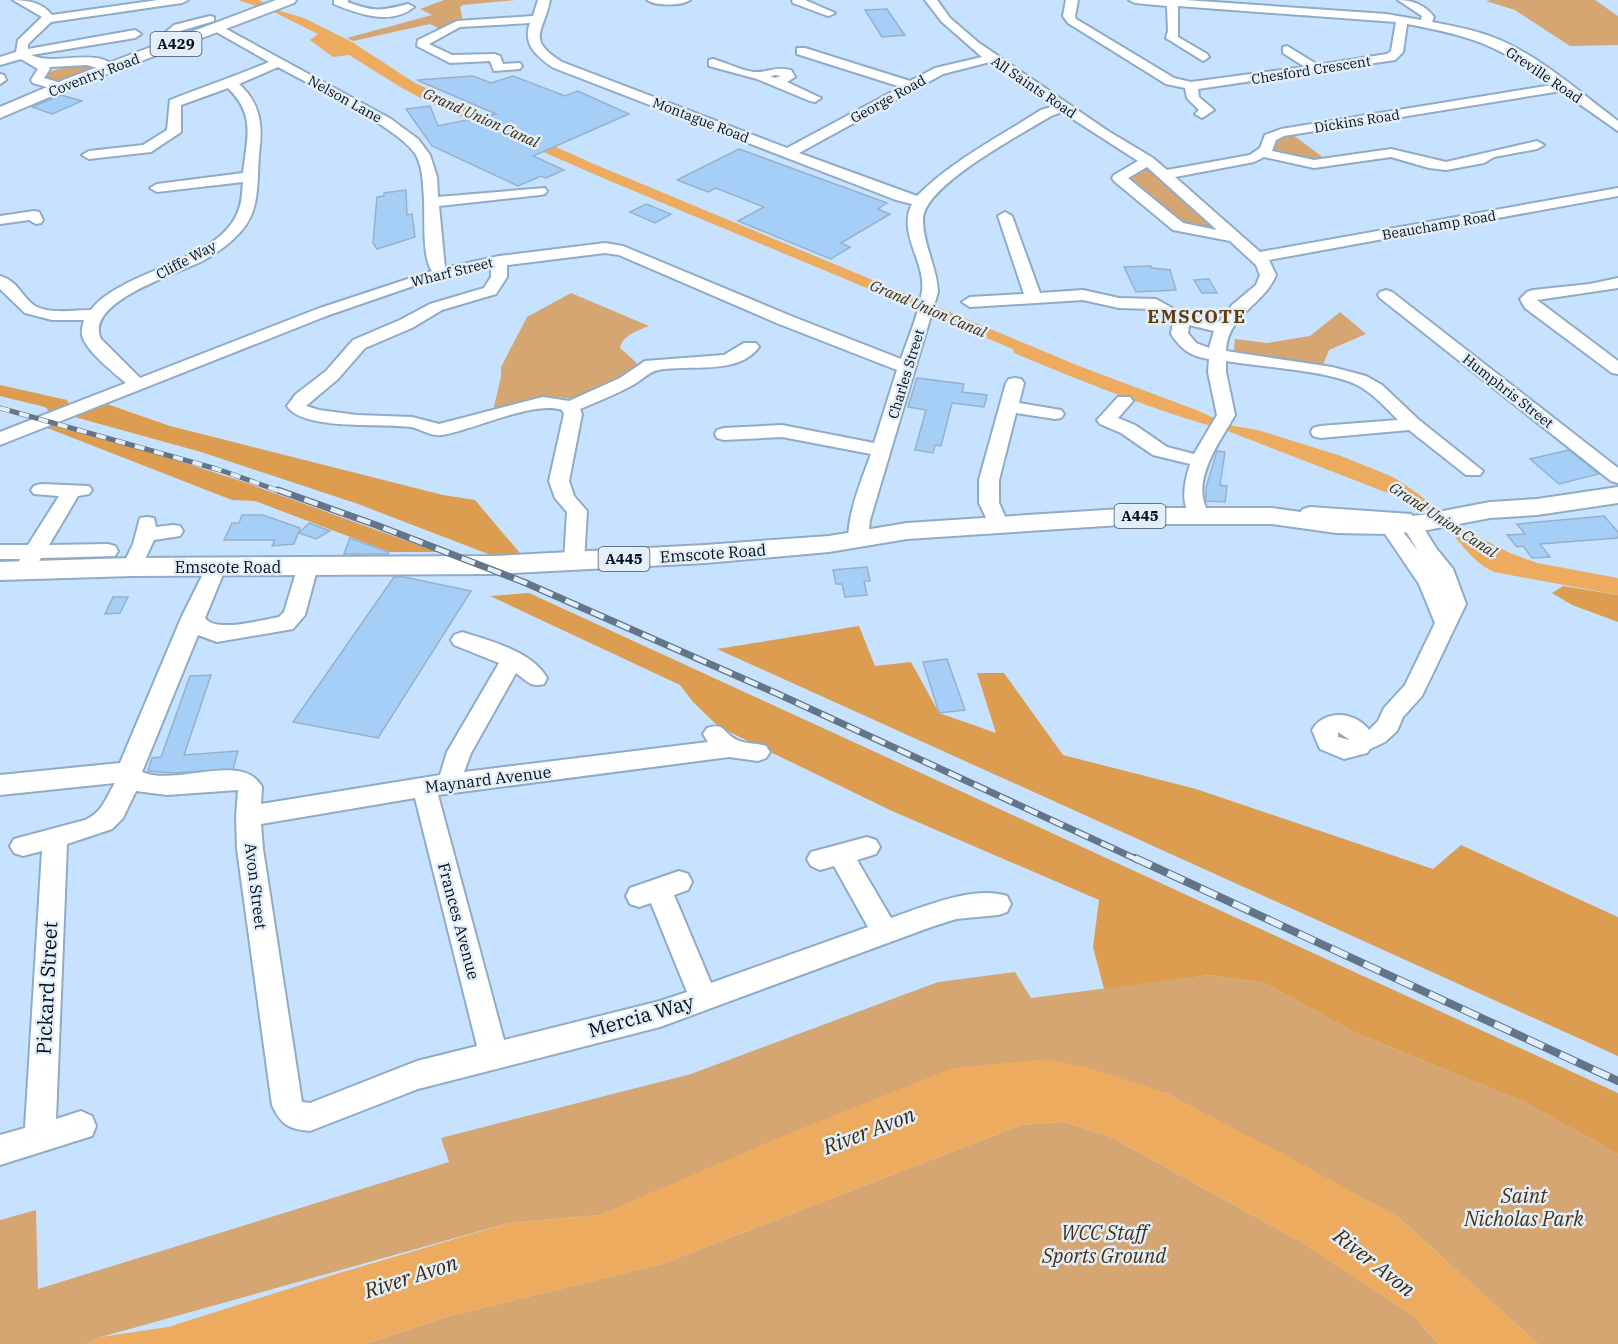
<svg xmlns="http://www.w3.org/2000/svg" width="1618" height="1344" viewBox="0 0 1618 1344" font-family="'IBM Plex Serif',serif">
<style>
.green{fill:#d5a671}
.forest{fill:#dc9d50}
.water{fill:#ecab5f}
.building{fill:#a6cff8;stroke:#96b1cc;stroke-width:1.5}
.lines{fill:none;stroke-linecap:round;stroke-linejoin:round}
.minor-casing{stroke:#90abc6;stroke-width:4}
.major-casing{stroke:#90abc6;stroke-width:4}
.minor{fill:#fff;fill-rule:evenodd}
.major{fill:#fff;fill-rule:evenodd}
.rail-far2-casing{stroke:#637588;stroke-width:5}
.rail-far1-casing{stroke:#637588;stroke-width:7}
.rail-casing{stroke:#637588;stroke-width:8}
.rail-far2{stroke:#e2eef9;stroke-width:4;stroke-dasharray:10;stroke-linecap:butt}
.rail-far1{stroke:#e2eef9;stroke-width:4.5;stroke-dasharray:14;stroke-linecap:butt}
.rail{stroke:#e2eef9;stroke-width:6;stroke-dasharray:18;stroke-linecap:butt}
.labels{text-anchor:middle;stroke-width:5;stroke-linejoin:round;paint-order:stroke}
.far-street-label{font-size:14px;fill:#060f19;stroke:#e2eef9}
.shield{fill:#e2eef9;stroke:#48525c;stroke-width:1.5}
.shield-label{font-size:15px;font-weight:bold;fill:#060f19}
.far-water-label{font-size:15px;font-style:italic;fill:#412806;stroke:#e2eef9}
.street-label{font-size:16px;fill:#060f19;stroke:#e2eef9}
.far-district-label{font-size:18px;font-weight:bold;letter-spacing:1.5px;fill:#623d0b;stroke:#e2eef9}
.near-street-label{font-size:20px;fill:#060f19;stroke:#e2eef9}
.near-park-label{font-size:20px;font-style:italic;fill:#4a300f;stroke:#e2eef9}
.near-water-label{font-size:21px;font-style:italic;fill:#412806;stroke:#e2eef9}
</style>
<rect width="100%" height="100%" fill="#c6e2ff"/>
<!-- green -->
<g class="green">
<polygon points="444,0 516,0 463,5 460,7 463,21 451,22 440,29 430,24 353,41 347,38 432,15 420,9"/>
<polygon points="1491,0 1595,0 1618,16 1618,45 1570,46 1515,10 1486,1"/>
<polygon points="70,65 87,65 91,68 52,83 44,78 49,72"/>
<path d="M1293,135L1328,161H1316L1275,152L1272,147C1277,137 1282,136 1293,135Z"/>
<polygon points="1148,167 1226,234 1183,226 1126,179"/>
<path d="M571,293L649,326C637,331 623,335 620,348L639,365L621,378L575,399L555,397L534,399L493,411L501,377V367L527,317Z"/>
<polygon points="1340,312 1366,334 1329,350 1323,365 1243,354 1234,350 1235,339 1267,343 1310,336"/>
<polygon points="1015,972 1031,998 1209,975 1264,983 1356,1033 1524,1102 1618,1154 1618,1344 1538,1344 1398,1217 1164,1092 599,1215 509,1223 101,1337 86,1344 0,1344 0,1220 36,1210 38,1289 449,1162 441,1138 691,1074 938,982"/>
<polygon points="1063,1122 1109,1136 1301,1242 1412,1315 1439,1344 365,1344 454,1315 662,1264 1021,1125"/>
</g>
<!-- forest -->
<g class="forest">
<polygon points="0,385 67,400 70,406 49,411 45,407 0,396"/>
<polygon points="104,403 170,426 443,495 475,500 524,558 496,557 358,504 201,452 71,416"/>
<polygon points="49,424 151,452 244,482 437,552 390,552 255,501 232,500 42,426"/>
<polygon points="1563,586 1618,595 1618,622 1572,605 1552,593"/>
<polygon points="529,593 1618,1093 1618,1154 1524,1102 1356,1033 1264,983 1209,975 1104,989 1093,947 1099,900 892,811 719,727 693,702 680,685 490,596"/>
<polygon points="859,626 875,666 911,662 939,713 996,733 977,673 1004,673 1063,755 1196,789 1433,869 1461,845 1618,917 1618,1056 717,649"/>
</g>
<!-- water -->
<g class="water">
<path d="M238,0H259L277,10L304,18L352,42L415,83L451,100L594,164L1079,366L1199,411L1228,425L1258,430L1341,456L1393,477L1417,493L1459,527L1510,553L1537,563L1618,578V595L1494,572C1463,558 1450,520 1419,505L1225,430C1153,410 1083,382 1014,353L1013,349L610,181L428,102L402,88L349,55L333,57L310,40L318,34L274,12Z"/>
<polygon points="1047,1059 1089,1068 1164,1092 1278,1151 1398,1217 1538,1344 1439,1344 1412,1315 1301,1242 1109,1136 1063,1122 1021,1125 662,1264 454,1315 365,1344 86,1344 101,1337 168,1327 336,1274 509,1223 599,1215 787,1134 952,1068"/>
</g>
<!-- building -->
<g class="building">
<polygon points="887,9 897,24 905,35 882,37 865,10"/>
<polygon points="473,76 491,83 513,76 565,96 578,91 629,114 533,156 564,170 546,178 541,176 518,186 432,146 406,109 430,106 438,126 496,114 417,80"/>
<polygon points="61,95 82,101 52,114 32,107"/>
<polygon points="739,149 887,203 878,209 890,214 841,243 850,247 831,259 738,221 764,207 716,188 708,192 677,180"/>
<polygon points="406,190 407,215 412,214 415,237 377,249 373,243 377,197 384,196 384,193"/>
<polygon points="646,204 671,214 655,223 630,212"/>
<polygon points="1151,266 1152,268 1170,270 1176,290 1136,292 1124,267"/>
<polygon points="1209,279 1217,293 1202,293 1194,280"/>
<polygon points="917,378 964,384 962,392 987,395 984,407 952,403 941,446 935,445 933,453 915,450 926,410 908,407"/>
<polygon points="1569,450 1599,474 1559,484 1530,459"/>
<polygon points="1217,451 1225,452 1220,485 1227,486 1225,502 1206,501 1206,488"/>
<polygon points="242,515 263,515 300,528 294,544 272,546 275,540 224,540 232,523 239,523"/>
<polygon points="1604,516 1618,532 1618,538 1540,544 1550,557 1532,558 1523,546 1517,547 1507,535 1525,534 1517,524"/>
<polygon points="309,523 330,531 316,539 299,533"/>
<polygon points="350,538 388,552 388,554 344,554"/>
<polygon points="867,567 870,581 864,581 867,595 845,597 842,584 836,584 833,570"/>
<polygon points="394,577 404,577 471,591 378,738 293,722"/>
<polygon points="113,597 128,597 120,613 105,614"/>
<polygon points="947,659 965,710 939,713 923,662"/>
<polygon points="211,675 184,755 238,751 233,769 172,773 148,771 152,758 161,757 190,676"/>
</g>
<g class="lines">
<!-- minor casing -->
<g class="minor-casing">
<g id="minor">
<path d="M13,0C28,0 43,3 52,15L158,0H188L182,3L51,22L28,44V49L135,30L141,34L135,38L31,55C58,67 94,46 117,68L111,72L87,65L49,67L50,69L44,78L64,84L66,87L64,90L60,91L33,83L31,80L38,69L21,59L0,65V57L16,52L18,40L42,17Z"/>
<path d="M334,0H349L347,2C374,12 381,11 408,4L414,7C391,26 358,14 334,4Z"/>
<path d="M538,0H550C544,32 525,39 562,62L787,148L901,87L797,54V48H805L910,81L935,68L982,57L942,22L925,0H937L950,18L979,43L1108,131L1153,158L1167,170L1250,155L1260,148L1265,135L1281,129L1552,85C1499,45 1472,36 1407,24L1403,52L1395,60L1198,89L1199,97L1214,110L1202,118L1195,114L1199,110L1187,98L1185,88L1166,84L1068,23L1063,16L1066,0H1078L1075,16L1076,19L1174,78L1191,82L1305,67L1283,53V47L1287,46L1318,65L1387,54L1391,51L1396,22L1178,6V37L1207,54L1209,57L1203,61L1166,38L1168,31L1167,6L1135,3L1129,0H1185L1386,14L1421,20L1422,16L1398,0C1412,0 1425,5 1434,17L1432,22C1453,26 1475,30 1495,38C1540,56 1579,92 1618,121V131L1561,91L1284,136L1276,140L1272,151L1314,160L1391,149L1446,162L1537,141L1544,145L1537,149L1494,157L1484,163L1446,170L1429,168L1391,157L1314,168L1264,157L1254,162L1175,177L1260,252L1618,188V196L1269,260L1276,275C1264,305 1227,315 1226,351L1332,367L1366,376L1382,385L1419,420L1483,471L1480,475H1466L1409,430L1320,438L1313,436L1311,432L1313,428L1320,426L1398,420C1385,407 1372,392 1355,384C1324,370 1261,367 1226,361V372L1235,415C1222,438 1198,470 1203,498C1204,504 1207,510 1209,516L1206,520L1199,522L1192,520C1180,502 1184,484 1190,464L1153,455L1121,433L1100,424L1097,420L1118,397H1130L1133,401L1118,418L1135,425L1167,447L1194,454L1217,415L1208,372L1209,359C1190,356 1181,349 1171,334L1173,322L1152,309L1119,308L1083,300L970,307L962,302L970,297L1024,294L998,216L1005,212L1012,216L1040,293L1083,290L1119,298L1156,299L1181,313L1219,322L1232,305L1256,285L1260,275L1256,265L1230,241L1173,230L1114,181L1112,178L1114,175L1138,161L1062,112L1051,116C1022,134 922,186 923,220C923,245 937,267 938,292L870,520L868,539L865,544L858,546L851,544C841,529 865,471 871,454L782,437L724,440L717,438L715,434L717,430L724,428L782,425L874,443L897,370L779,324L619,255L605,253L507,265V277L496,294L442,310L412,328L365,348L338,379L306,406L319,410L357,415L412,417L439,424L543,397L569,401L620,378L645,361L724,355L744,343H756L759,347C738,376 688,364 658,370C648,372 640,382 631,386C614,395 597,402 580,409L582,414L569,481L574,496L587,511L584,561L581,566L574,568L567,566L564,561L567,512L555,498L549,481L564,414L562,410C535,400 473,430 442,435C432,437 421,429 411,427C383,423 303,431 287,406L296,394L326,371L353,340L400,320L430,304L484,288L491,277V267L419,284L329,315L0,445V432L126,383C114,373 85,350 82,335C81,330 83,324 84,320H52L25,313L0,289V276C19,281 23,300 37,307C52,314 74,310 91,310C98,300 109,293 120,287C155,266 219,254 237,214C242,204 242,193 243,182L157,192L150,188L157,184L243,173C247,138 256,115 228,88L181,105V132L151,152L89,159L82,155L89,151L143,145L167,130L170,100C203,87 236,76 269,62L213,30L211,28L217,24L391,119L418,139L430,155L437,177L438,197L545,188L547,191L545,194L540,195L439,206L445,268L499,256L605,243L623,246L791,316L901,359C908,338 919,314 922,291C926,262 897,233 912,204L896,200L554,68C537,57 522,44 530,23L460,27L429,44L452,55L495,54L500,56L503,64L520,63L522,66L520,69L494,71L490,61L450,63L417,46L418,40L457,21L533,16ZM990,62L1054,106L1041,110C999,137 953,160 917,196L799,153L943,74ZM278,67C307,83 401,129 416,155C423,168 423,185 424,200C425,217 422,258 432,271L317,309L140,378L101,339C83,301 181,273 204,260C220,251 235,240 246,225C260,204 257,178 259,154C263,126 261,104 239,84ZM1147,167L1217,230L1183,223L1128,178ZM1189,325L1214,331L1209,348L1196,343L1188,333Z"/>
<path d="M647,0H690C681,6 656,6 647,0Z"/>
<polygon points="792,0 805,0 835,13 829,16 825,15 793,3"/>
<polygon points="210,16 214,17 214,21 180,31 192,36 192,42 184,42 166,32 174,25"/>
<path d="M713,59C727,63 740,70 754,72C768,73 773,66 791,70L795,77L787,82L821,98L815,102L810,101L757,79L709,66V60ZM775,75L781,76L775,78L770,76Z"/>
<polygon points="0,74 4,75 6,80 0,84"/>
<polygon points="34,211 39,212 43,220 41,223 36,224 29,220 0,224 0,216"/>
<polygon points="1618,278 1618,288 1537,300 1618,361 1618,374 1612,373 1525,308 1520,299 1527,292 1533,290 1590,284"/>
<polygon points="1386,290 1392,292 1618,468 1618,483 1611,481 1380,298 1378,295 1380,292"/>
<polygon points="1015,378 1021,379 1024,383 1019,403 1061,410 1064,414 1061,418 1055,419 1016,413 999,480 999,503 1008,523 1005,528 998,529 991,528 979,503 979,480 1006,383 1009,379"/>
<polygon points="41,484 89,486 92,490 89,494 78,496 49,545 108,544 115,546 118,551 115,556 41,558 36,566 29,568 22,566 19,561 20,559 0,559 0,545 28,545 59,496 34,494 31,490 34,486"/>
<path d="M1310,507L1411,514L1414,518L1418,519L1436,548L1453,569L1466,604L1422,696L1403,717L1397,731L1385,742L1370,749L1367,753L1344,759L1320,749L1312,730C1324,709 1355,711 1369,730L1378,721L1384,708L1405,685L1435,623L1419,584L1379,525L1303,517L1300,513L1303,509ZM1400,528H1404L1418,551ZM1338,732L1350,740L1338,737Z"/>
<polygon points="147,517 154,518 156,527 173,525 180,526 183,531 180,536 154,540 139,572 132,574 125,572 122,567 133,544 140,518"/>
<path d="M308,559L315,561L318,566L305,615L293,629L217,642L198,635L142,772C176,787 243,751 262,787L261,804L440,775L447,752L499,663L454,645L451,640L454,635L462,632C490,641 532,651 547,678L544,684C530,688 526,680 516,673L471,753L464,772L708,742L703,734L707,728C726,722 723,734 737,740C745,744 757,743 766,746L770,752L766,758L758,761L729,757L438,795L504,1040L660,1001L687,992L651,903L639,907L630,904L626,896L630,888L679,871L688,874L692,882L688,890L674,895L711,983L868,927L834,866L820,870L811,866L807,859L811,852L867,837L876,840L880,847L876,854L857,860L891,918C923,907 974,885 1007,896L1011,904L1007,912L998,915L956,919L931,927L660,1027L418,1089L310,1131C289,1129 281,1125 272,1105L237,849L236,816L238,790L167,795L136,791L123,818L112,829L67,844L56,1119L81,1111L92,1116L96,1126L92,1136L0,1165V1135L25,1128L42,851L23,856L14,853L10,846L14,839L85,820C103,812 105,799 115,783L0,795V775L120,763L182,616L209,562L216,560L223,562L226,567L205,618C215,633 262,620 279,617L284,612L298,566L301,561ZM415,798L477,1046L417,1061L310,1103L302,1102L263,849L261,824Z"/>
</g>
</g>
<!-- major casing -->
<g class="major-casing">
<g id="major">
<polygon points="276,0 296,0 294,3 78,85 0,118 0,107 66,79"/>
<polygon points="1618,487 1618,503 1537,515 1490,518 1422,531 1388,534 1336,533 1272,524 1136,524 907,539 829,552 705,563 496,574 132,576 0,580 0,562 132,558 496,556 705,545 829,536 907,523 1136,508 1272,508 1336,517 1388,518 1422,515 1490,502 1537,499"/>
</g>
</g>
<!-- minor -->
<use href="#minor" class="minor"/>
<!-- major -->
<use href="#major" class="major"/>
<!-- rail-far2 casing -->
<g class="rail-far2-casing">
<polyline id="rail-far2" points="0,408 220,470 282,492"/>
</g>
<!-- rail-far1 casing -->
<g class="rail-far1-casing">
<polyline id="rail-far1" points="278,490 376,525 526,583 778,694 1138,860"/>
</g>
<!-- rail casing -->
<g class="rail-casing">
<polyline id="rail" points="1135,858 1618,1081"/>
</g>
<!-- rail-far2 -->
<use href="#rail-far2" class="rail-far2"/>
<!-- rail-far1 -->
<use href="#rail-far1" class="rail-far1"/>
<!-- rail -->
<use href="#rail" class="rail"/>
</g>
<g class="labels">
<!-- far-street labels -->
<g class="far-street-label">
<text transform="translate(1311 70) rotate(-9)" y="5">Chesford Crescent</text>
<text transform="translate(94 75) rotate(-21)" y="5">Coventry Road</text>
<text transform="translate(1544 75) rotate(34)" y="5">Greville Road</text>
<text transform="translate(1034 87) rotate(34)" y="5">All Saints Road</text>
<text transform="translate(345 99) rotate(29)" y="5">Nelson Lane</text>
<text transform="translate(888 99) rotate(-29)" y="5">George Road</text>
<text transform="translate(701 120) rotate(21)" y="5">Montague Road</text>
<text transform="translate(1357 121) rotate(-9)" y="5">Dickins Road</text>
<text transform="translate(1439 225) rotate(-10)" y="5">Beauchamp Road</text>
<text transform="translate(186 260) rotate(-28)" y="5">Cliffe Way</text>
<text transform="translate(452 272) rotate(-14)" y="5">Wharf Street</text>
<text transform="translate(906 374) rotate(-73)" y="5">Charles Street</text>
<text transform="translate(1508 391) rotate(38)" y="5">Humphris Street</text>
</g>
<!-- shield labels -->
<g class="shield">
<rect x="150.5" y="32" width="51" height="24" rx="4.5"/>
<rect x="1114.5" y="504" width="51" height="24" rx="4.5"/>
<rect x="598.5" y="547" width="51" height="24" rx="4.5"/>
</g>
<g class="shield-label">
<text x="176" y="49">A429</text>
<text x="1140" y="521">A445</text>
<text x="624" y="564">A445</text>
</g>
<!-- far-water labels -->
<g class="far-water-label">
<text transform="translate(481 118) rotate(24)" y="5">Grand Union Canal</text>
<text transform="translate(928 309) rotate(23)" y="5">Grand Union Canal</text>
<text transform="translate(1443 520) rotate(33)" y="5">Grand Union Canal</text>
</g>
<!-- street labels -->
<g class="street-label">
<text transform="translate(713 553) rotate(-4)" y="6">Emscote Road</text>
<text x="228" y="573">Emscote Road</text>
<text transform="translate(488 779) rotate(-7)" y="6">Maynard Avenue</text>
<text transform="translate(256 886) rotate(83)" y="6">Avon Street</text>
<text transform="translate(459 921) rotate(75)" y="6">Frances Avenue</text>
</g>
<!-- far-district labels -->
<g class="far-district-label">
<text x="1197" y="323">EMSCOTE</text>
</g>
<!-- near-street labels -->
<g class="near-street-label">
<text transform="translate(47 988) rotate(-87)" y="7">Pickard Street</text>
<text transform="translate(641 1016) rotate(-16)" y="7">Mercia Way</text>
</g>
<!-- near-park labels -->
<g class="near-park-label">
<text x="1524" y="1203">Saint<tspan x="1524" dy="23">Nicholas Park</tspan></text>
<text x="1104" y="1240">WCC Staff<tspan x="1104" dy="23">Sports Ground</tspan></text>
</g>
<!-- near-water labels -->
<g class="near-water-label">
<text transform="translate(869 1131) rotate(-21)" y="7">River Avon</text>
<text transform="translate(1374 1263) rotate(38)" y="7">River Avon</text>
<text transform="translate(411 1277) rotate(-18)" y="7">River Avon</text>
</g>
</g>
</svg>
